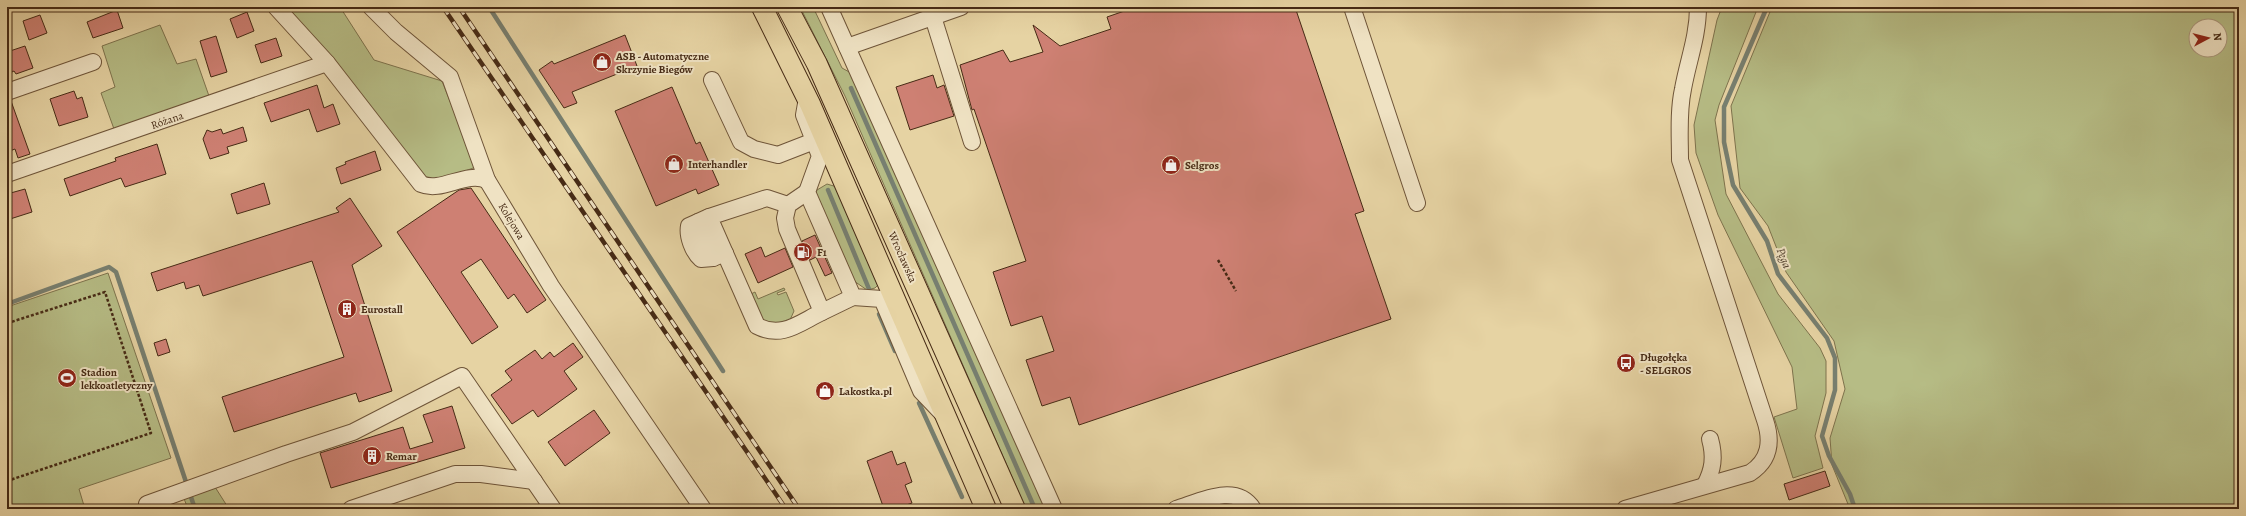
<svg xmlns="http://www.w3.org/2000/svg" width="2246" height="516" viewBox="0 0 2246 516" font-family="Alegreya,serif">
<style>
.green{fill:#b6bc85;stroke:#7e734d;fill-rule:evenodd}
.lines{fill:none;stroke-linecap:round;stroke-linejoin:round}
.stream{stroke:#777f70;stroke-width:4.5}
.building{fill:#ce8073;stroke:#462a15}
.minor-casing{stroke:#6e5438;stroke-width:18}
.major-casing{stroke:#462a15;stroke-width:22}
.path{stroke:#462a15;stroke-width:2.5;stroke-dasharray:3 2;stroke-linecap:butt}
.minor{stroke:#efe2c3;stroke-width:16}
.major{stroke:#e6d3a3;stroke-width:20}
.rail-casing{stroke:#462a15;stroke-width:4.5}
.rail{stroke:#efe2c3;stroke-width:3;stroke-dasharray:9;stroke-linecap:butt}
.labels{text-anchor:middle;stroke-width:4;stroke-linejoin:round;paint-order:stroke}
.poi-label{font-size:11px;font-weight:bold;fill:#462a15;stroke:#efe2c3;text-anchor:start}
.street-label{font-size:11px;fill:#462a15;stroke:#efe2c3}
.water-label{font-size:12px;font-style:italic;fill:#564633;stroke:#efe2c3}
</style>
<rect width="100%" height="100%" fill="#e6d3a3"/>
<filter id="stains"><feTurbulence type="fractalNoise" baseFrequency=".005" numOctaves="4"/><feColorMatrix values="0 0 0 0 .2 0 0 0 0 .09 0 0 0 0 .02 0 0 0 .5 -.17"/></filter>
<radialGradient id="worn" r=".72"><stop offset=".6" stop-color="#630" stop-opacity="0"/><stop offset="1" stop-color="#630" stop-opacity=".3"/></radialGradient>
<!-- green -->
<g class="green">
<polygon points="284,7 340,7 374,60 442,81 476,167 440,180 426,178"/>
<polygon points="800,7 813,7 842,68 851,73 1046,509 1026,509 845,96"/>
<polygon points="1722,7 1758,7 1719,105 1715,120 1726,194 1778,294 1820,348 1826,361 1826,393 1815,436 1823,468 1793,478 1774,417 1797,409 1792,367 1718,215 1696,153 1694,125 1717,20"/>
<path d="M1772,7H2239V509H1850L1832,465L1830,438L1845,389L1834,341L1786,272L1768,226L1740,188L1731,106ZM2196,26H2220V50H2196Z"/>
<polygon points="160,25 177,64 196,59 209,96 114,129 101,93 115,87 102,46"/>
<polygon points="827,184 837,187 880,283 875,288 867,290 854,281 814,197 817,190"/>
<polygon points="108,273 171,458 79,489 85,509 7,509 7,307"/>
<polygon points="784,288 785,290 777,293 778,295 786,292 794,311 790,320 775,326 763,323 749,295 755,292 758,299"/>
<polygon points="215,487 229,509 188,509 183,496"/>
</g>
<g class="lines">
<!-- stream -->
<g class="stream">
<polyline points="489,7 723,371"/>
<polyline points="1767,7 1724,107 1724,142 1733,185 1767,241 1778,274 1827,338 1835,358 1835,390 1822,436 1829,456 1850,494 1855,509"/>
<polyline points="851,88 1035,509"/>
<polyline points="828,190 869,289"/>
<polyline points="7,304 109,267 116,272 195,509"/>
<polyline points="879,314 895,351"/>
<polyline points="919,403 962,497"/>
</g>
</g>
<!-- building -->
<g class="building">
<polygon points="1136,7 1295,7 1364,211 1355,214 1391,319 1079,425 1070,397 1042,406 1026,360 1054,351 1042,316 1011,326 993,272 1026,261 974,109 972,110 960,65 1003,50 1010,62 1043,52 1033,25 1060,46 1111,29 1107,17"/>
<polygon points="117,10 123,28 93,38 87,22"/>
<polygon points="247,12 254,31 237,38 230,19"/>
<polygon points="40,15 47,33 29,40 23,21"/>
<polygon points="625,35 637,66 572,92 577,103 564,108 539,70 552,61 554,64"/>
<polygon points="216,36 227,72 211,77 200,41"/>
<polygon points="276,38 282,56 261,63 255,45"/>
<polygon points="25,46 33,68 16,74 14,71 12,72 7,52"/>
<polygon points="933,75 937,88 944,85 954,116 910,130 896,87"/>
<polygon points="317,85 324,108 333,104 340,124 317,132 309,109 271,122 264,103"/>
<polygon points="672,87 696,144 700,142 719,185 698,194 696,189 656,206 615,111"/>
<polygon points="74,91 77,99 82,97 88,117 59,126 50,99"/>
<polygon points="7,101 11,101 30,154 18,158 15,149 7,152"/>
<polygon points="243,127 247,141 227,147 229,153 210,159 203,139 207,130 212,132 221,129 223,134"/>
<polygon points="157,144 166,174 125,187 121,178 70,196 64,179 116,161 115,158"/>
<polygon points="375,151 381,170 341,184 336,168 346,164 345,162"/>
<polygon points="264,183 270,204 237,214 231,194"/>
<polygon points="471,188 546,300 527,313 514,294 508,299 481,259 461,272 498,327 472,344 397,232 459,190"/>
<polygon points="25,189 32,212 7,220 7,194"/>
<polygon points="350,198 382,246 352,265 392,391 359,402 356,393 234,432 222,397 344,357 312,261 203,296 199,285 186,289 184,282 157,291 151,273 339,212 336,208"/>
<polygon points="815,235 832,273 825,276 816,257 810,260 802,241"/>
<polygon points="761,247 765,257 785,248 793,267 758,283 745,254"/>
<polygon points="166,339 170,352 158,356 154,343"/>
<polygon points="573,343 583,357 564,371 577,389 538,417 533,410 512,424 491,395 512,380 505,371 535,350 542,359 550,352 554,357"/>
<polygon points="452,406 465,448 331,488 320,453 403,427 410,449 433,442 423,415"/>
<polygon points="594,410 610,433 565,466 548,442"/>
<polygon points="892,451 897,465 905,462 912,482 905,485 912,503 895,509 884,509 867,461"/>
<polygon points="1825,471 1830,486 1789,500 1784,484"/>
</g>
<g class="lines">
<!-- minor casing -->
<g class="minor-casing">
<g id="minor">
<path d="M276,7L327,63L421,184C442,193 465,171 487,180"/>
<polyline points="371,7 396,32 450,77 487,180 551,286 703,509"/>
<polyline points="829,7 1054,509"/>
<polyline points="1352,7 1417,203"/>
<polyline points="933,17 972,142"/>
<polyline points="847,47 961,7"/>
<polyline points="712,80 741,142 754,149 778,155 814,141"/>
<polyline points="7,92 93,62"/>
<polyline points="807,98 804,115 820,156 807,192 853,297 882,299 921,391 941,412"/>
<polyline points="7,174 327,63"/>
<polyline points="807,192 788,205 785,218 787,229 822,312 853,297"/>
<path d="M788,205L767,198L709,217L757,326C782,339 799,323 822,312"/>
<polyline points="709,217 698,222 713,258 725,253"/>
<path d="M698,222L689,226C687,236 693,252 701,259L713,258"/>
<path d="M1705,485C1713,470 1715,457 1710,439"/>
<polyline points="148,509 147,504 286,454 353,432 462,376 553,509"/>
<polyline points="351,509 455,474 481,474 534,481"/>
<path d="M1176,509C1199,502 1236,482 1253,509"/>
<path d="M1625,509L1750,473C1770,460 1772,441 1765,420L1680,160C1680,137 1678,112 1683,89C1688,61 1698,36 1698,7"/>
</g>
</g>
<!-- major casing -->
<g class="major-casing">
<g id="major">
<polyline points="762,7 810,104 986,509"/>
<polyline points="787,7 817,64 1015,509"/>
</g>
</g>
<!-- path -->
<g class="path">
<polyline points="451,7 453,9"/>
<polyline points="1218,260 1236,291"/>
<polyline points="7,321 11,322 105,292 151,433 7,481"/>
</g>
<!-- minor -->
<use href="#minor" class="minor"/>
<!-- major -->
<use href="#major" class="major"/>
<!-- rail casing -->
<g class="rail-casing">
<g id="rail">
<polyline points="443,7 786,509"/>
<polyline points="459,7 799,509"/>
</g>
</g>
<!-- rail -->
<use href="#rail" class="rail"/>
</g>
<!-- icons -->
<defs>
<g id="shop-disc" transform="scale(1)"><circle r="9.5" fill="#8f2418" stroke="#efe2c3"/><path d="M-5-2.5h2.3a2.7 3.5 0 0 1 5.4 0H5L5.5 6h-11ZM-1.5-2.5h3a1.5 2.3 0 0 0-3 0Z" fill="#fff"/></g>
<g id="fuel-disc" transform="scale(1)"><circle r="9.5" fill="#8f2418" stroke="#efe2c3"/><path d="M-5.5-6h7V0h2V4h1.3V-2.5L3-4.5l.8-.8L6-3V5H2.5V1h-1V6h-7ZM-4.2-4.7v3.2H.2V-4.7Z" fill="#fff"/></g>
<g id="building-disc" transform="scale(1)"><circle r="9.5" fill="#8f2418" stroke="#efe2c3"/><path d="M-4-6H4V6H1V3H-1V6H-4ZM-2.5-4.3h1.7v1.8h-1.7ZM.8-4.3h1.7v1.8H.8ZM-2.5-1h1.7V.8h-1.7ZM.8-1h1.7V.8H.8Z" fill="#fff"/></g>
<g id="bus-disc" transform="scale(1)"><circle r="9.5" fill="#8f2418" stroke="#efe2c3"/><path d="M-5-6H5V4H4V6H2V4H-2V6H-4V4H-5ZM-3.5-4V0h7V-4ZM-3.5 1.2v1.5H-2V1.2ZM2 1.2v1.5H3.5V1.2Z" fill="#fff"/></g>
<g id="stadium-disc" transform="scale(1)"><circle r="9.5" fill="#8f2418" stroke="#efe2c3"/><path d="M0-5a6.5 5 0 1 0 0 10a6.5 5 0 1 0 0-10ZM-3.5-1.8h7v3.6h-7Z" fill="#fff"/></g>
</defs>
<g fill-rule="evenodd">
<use href="#shop-disc" x="602" y="62"/>
<use href="#shop-disc" x="674" y="164"/>
<use href="#shop-disc" x="1171" y="165"/>
<use href="#fuel-disc" x="803" y="252"/>
<use href="#building-disc" x="347" y="309"/>
<use href="#bus-disc" x="1626" y="363"/>
<use href="#stadium-disc" x="67" y="378"/>
<use href="#shop-disc" x="825" y="391"/>
<use href="#building-disc" x="372" y="456"/>
</g>
<g class="labels">
<!-- poi labels -->
<g class="poi-label">
<text x="616" y="60">ASB - Automatyczne<tspan x="616" dy="13">Skrzynie Biegów</tspan></text>
<text x="688" y="168">Interhandler</text>
<text x="1185" y="169">Selgros</text>
<text x="817" y="256">F1</text>
<text x="361" y="313">Eurostall</text>
<text x="1640" y="361">Długołęka<tspan x="1640" dy="13">- SELGROS</tspan></text>
<text x="81" y="376">Stadion<tspan x="81" dy="13">lekkoatletyczny</tspan></text>
<text x="839" y="395">Lakostka.pl</text>
<text x="386" y="460">Remar</text>
</g>
<!-- street labels -->
<g class="street-label">
<text transform="translate(167 120) rotate(-19)" y="4">Różana</text>
<text transform="translate(512 221) rotate(59)" y="4">Kolejowa</text>
<text transform="translate(903 257) rotate(66)" y="4">Wrocławska</text>
</g>
<!-- water labels -->
<g class="water-label">
<text transform="translate(1784 258) rotate(69)" y="4">Pęga</text>
</g>
</g>
<!-- margin -->
<rect width="2246" height="516" fill="none" stroke="#e6d3a3" stroke-width="24"/>
<rect x="8" y="8" width="2230" height="500" fill="none" stroke="#462a15" stroke-width="2"/>
<rect x="12" y="12" width="2222" height="492" fill="none" stroke="#462a15"/>
<!-- north arrow -->
<g transform="translate(2208 38) rotate(83)"><circle r="19" fill="#efe2c3" stroke="#ab987d"/>
<path d="M0-3L7 15L0 10L-7 15Z" fill="#8f2418"/>
<text y="-6" font-size="11" font-weight="bold" text-anchor="middle" fill="#462a15">N</text>
</g>
<rect width="100%" height="100%" filter="url(#stains)"/>
<rect width="100%" height="100%" fill="url(#worn)"/>
</svg>
